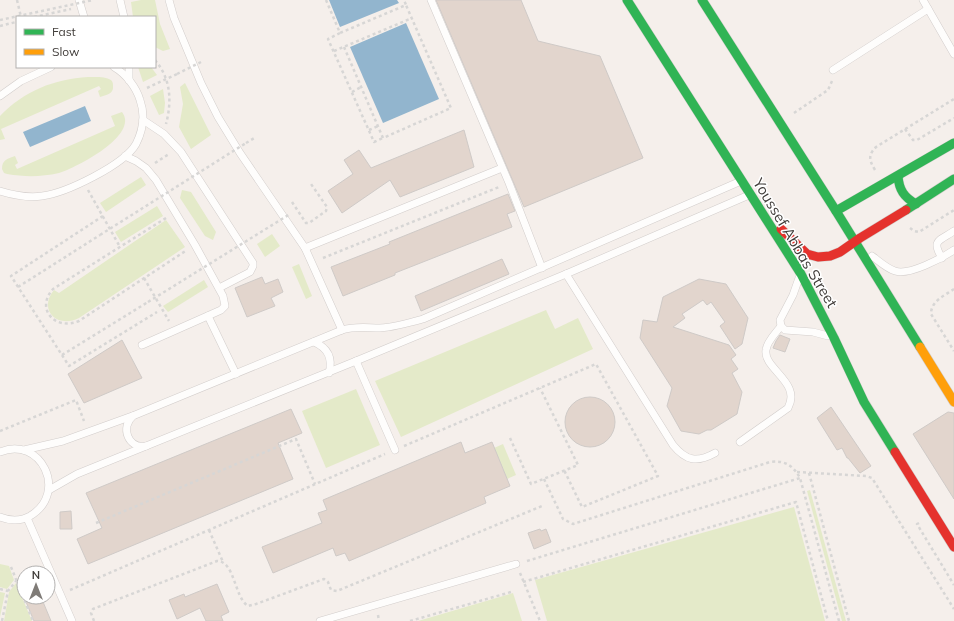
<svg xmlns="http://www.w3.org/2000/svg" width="954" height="621" viewBox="0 0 954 621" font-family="Mulish,sans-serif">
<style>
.green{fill:#e4eac9}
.water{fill:#92b5ce}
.building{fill:#e2d5cd;stroke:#cfcac7}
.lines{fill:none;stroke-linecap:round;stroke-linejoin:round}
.lane-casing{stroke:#d2cdcb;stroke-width:8}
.fast-casing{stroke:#d2cdcb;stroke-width:10}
.slow-casing{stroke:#d2cdcb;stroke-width:10}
.jam-casing{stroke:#d2cdcb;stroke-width:10}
.path{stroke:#d7d6d5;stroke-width:2.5;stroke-dasharray:3 3;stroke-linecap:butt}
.lane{stroke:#fefdfc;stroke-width:7}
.fast{stroke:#30b455;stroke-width:9}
.slow{stroke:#ff9f0a;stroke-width:9}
.jam{stroke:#e5322d;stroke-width:9}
.path-bridge{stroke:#d7d6d5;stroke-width:2.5;stroke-dasharray:3 3;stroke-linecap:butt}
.labels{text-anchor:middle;stroke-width:3;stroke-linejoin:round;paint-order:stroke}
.street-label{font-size:15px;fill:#403c39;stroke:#fff}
</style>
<rect width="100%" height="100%" fill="#f5efeb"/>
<!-- green -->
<g class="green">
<polygon points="141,0 155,0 160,24 170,49 163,51 155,47 155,17 133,17 131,2"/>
<polygon points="138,67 151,67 157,75 143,82"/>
<path d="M88,77C94,77 105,76 111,80C113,82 113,84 113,86C114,94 106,95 100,97L98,91L101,89L99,86L1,129L5,139L0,140V116C24,91 54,79 88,77Z"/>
<polygon points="185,83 211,135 191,149 179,127 183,104 180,87"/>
<polygon points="163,89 165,103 164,113 159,115 150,96"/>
<path d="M122,112C140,135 76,168 59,173C41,177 25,177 7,174L4,173L2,169C2,160 7,159 15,156L18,163L15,165L17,169L115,126L111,116Z"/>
<polygon points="141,177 146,185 106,212 100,203"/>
<polygon points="182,190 191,192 216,232 213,240 205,236 180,198"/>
<polygon points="157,206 163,216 121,242 115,232"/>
<path d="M166,220L185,247L79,318C56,329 38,309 54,290L59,293Z"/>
<polygon points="272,234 280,246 265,257 257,244"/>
<polygon points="299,264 312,296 306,299 292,267"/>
<polygon points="204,280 208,287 168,312 163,306"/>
<polygon points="546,310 555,329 578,318 593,349 401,437 375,381"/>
<polygon points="356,389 380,445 326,468 302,411"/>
<polygon points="503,444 516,475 507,479 494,448"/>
<polygon points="810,490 846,621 842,621 807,491"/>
<polygon points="794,507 825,621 547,621 535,580"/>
<polygon points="0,564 9,566 14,580 7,589 0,587"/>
<polygon points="16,583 32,621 4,621 9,592"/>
<polygon points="0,592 5,593 0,617"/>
<polygon points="513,593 522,621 418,621"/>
</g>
<!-- water -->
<g class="water">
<polygon points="329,0 397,0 399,3 340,27"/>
<polygon points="406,23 439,99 383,123 350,47"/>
<polygon points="85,106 91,121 30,147 23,132"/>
</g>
<!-- building -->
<g class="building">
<polygon points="436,0 521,0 538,41 600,56 643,158 524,207"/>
<polygon points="464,130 474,167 400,197 390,180 342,213 328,191 353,174 344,160 359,150 371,168"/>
<polygon points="508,194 515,211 507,214 512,227 395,273 395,275 343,296 331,267 390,244 389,242"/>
<polygon points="502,259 509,274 421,311 415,296"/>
<polygon points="262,277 265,284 278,279 283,292 271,298 275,306 247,317 235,288"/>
<polygon points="699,279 726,284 748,318 742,344 735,349 720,326 725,322 711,302 707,305 703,300 682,314 685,318 673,327 729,345 736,355 731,359 738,369 732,373 742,392 737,414 711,430 707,430 699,434 681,431 667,406 672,388 640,338 643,320 657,322 663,297"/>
<polygon points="780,335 790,339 785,352 773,348 776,341"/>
<polygon points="122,340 142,378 84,403 68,374"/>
<circle cx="590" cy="422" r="25"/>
<polygon points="831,407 871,466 860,473 848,458 847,458 842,448 837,450 817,418"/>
<polygon points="291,409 302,433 278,443 293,479 88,564 77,539 102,528 86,493"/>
<polygon points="948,412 954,413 954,499 913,434"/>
<polygon points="461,442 465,453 492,442 510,486 484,497 486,503 349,561 345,553 336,556 333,548 273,573 262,547 322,523 318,513 327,510 323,500"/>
<polygon points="71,511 72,529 60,529 60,512"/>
<polygon points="540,529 541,531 546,529 551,542 534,549 528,533"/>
<polygon points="217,584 229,612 221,616 223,621 206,621 200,608 177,619 169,600 184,594 185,597"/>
<polygon points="24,597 41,597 51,621 34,621"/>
</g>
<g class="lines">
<!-- lane casing -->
<g class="lane-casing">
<g id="lane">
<polyline points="79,0 84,17"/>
<polyline points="120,0 124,17"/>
<polyline points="169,0 174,18 184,42 201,83 218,117 240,153 305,248 342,330"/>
<polyline points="431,0 509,183 542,268"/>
<polyline points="923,0 954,54"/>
<polyline points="833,70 928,9"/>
<polyline points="129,80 129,67"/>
<polyline points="0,96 21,81 51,67"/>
<polyline points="143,120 164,134 181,152 253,263 253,266 250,272 219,288"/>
<polyline points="125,156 136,161 146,168 156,180 195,245 223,296 225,306 221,310 142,345"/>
<path d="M0,191C13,195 28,198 42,196C66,193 124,165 136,144C143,130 145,114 140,100C136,87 126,74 114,67"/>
<polyline points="305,248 502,168"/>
<path d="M872,256C879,261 886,268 895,271C909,276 942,258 954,250"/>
<path d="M942,258C931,240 939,241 954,231"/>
<path d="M566,274L673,445C686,461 697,463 715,453"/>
<polyline points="799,278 793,295 780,320 781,326 785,330 813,332 828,336"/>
<polyline points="208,316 236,374"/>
<path d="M314,342C328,348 333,358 329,373"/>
<polyline points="356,361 395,450"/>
<path d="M133,416C120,427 128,449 146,446"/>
<path d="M740,442L788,408C802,382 763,369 766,350C767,341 776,333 781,326"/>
<path d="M24,450L63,441L135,415L342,330C355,326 367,328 380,328C395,327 409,323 423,319L741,181"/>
<path d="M0,452C41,435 69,493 30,516C21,521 10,521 0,517"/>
<polyline points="49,490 77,474 356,361 566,274 749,195"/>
<polyline points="27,518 72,621"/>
<polyline points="320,621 516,564"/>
</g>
</g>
<!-- fast casing -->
<g class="fast-casing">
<g id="fast">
<polyline points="627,0 801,274 834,338 864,402 895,452"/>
<polyline points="702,0 836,211 920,347"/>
<path d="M898,176C899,190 904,197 916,204"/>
<polyline points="906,210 954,179"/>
<polyline points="836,211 954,143"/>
</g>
</g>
<!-- slow casing -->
<g class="slow-casing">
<polyline id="slow" points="920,347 954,402"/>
</g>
<!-- jam casing -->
<g class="jam-casing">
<g id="jam">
<polyline points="781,229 807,254 818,257 830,256 840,252 860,238 906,210"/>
<polyline points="895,452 954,547"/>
</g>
</g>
<!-- path -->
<g class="path">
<polyline points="17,0 21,17"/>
<polyline points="326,0 340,33 406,5 404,0"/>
<polyline points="34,17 71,9"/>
<polyline points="0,26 16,22"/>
<polyline points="340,33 328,39 374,142 383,138"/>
<polyline points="344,47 383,138 451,108 406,5"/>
<polyline points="334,51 412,18"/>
<path d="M155,60C171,79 172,101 166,124"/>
<polyline points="147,88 177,74"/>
<polyline points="352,92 361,87"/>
<polyline points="794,113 828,90 832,81"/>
<polyline points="905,129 913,140 917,140 954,118"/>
<polyline points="369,130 378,126"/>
<polyline points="246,143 256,137"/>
<polyline points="155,163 169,154"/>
<path d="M875,170C869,160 868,155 876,147L954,99"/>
<polyline points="88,190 120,247"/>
<polyline points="292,202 306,223 309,223 326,211 327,207 311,184"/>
<polyline points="103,216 11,276 69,366 157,312"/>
<path d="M166,218L53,289C35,309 55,331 79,321L187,250"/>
<polyline points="910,228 914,231 919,232 954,210"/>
<polyline points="323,258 499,187"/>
<polyline points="144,278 169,321"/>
<polyline points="18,287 100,235"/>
<path d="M954,289C944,296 931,301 931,314L954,351"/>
<polyline points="62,355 148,302"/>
<polyline points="0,431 76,400 84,421"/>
<polyline points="510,438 531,484 578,465 540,388"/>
<polyline points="404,446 596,364 658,476 582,507 564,470"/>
<polyline points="797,472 866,476 872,478 954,609"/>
<polyline points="809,473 849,621"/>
<path d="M544,479L563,519L573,524L770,462C784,460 793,465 800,478L839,621"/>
<polyline points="96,523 296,439 315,484"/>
<polyline points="919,523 917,524 954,585"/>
<polyline points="209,530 223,562"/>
<polyline points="527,561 800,478"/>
<polyline points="11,567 33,621"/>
<polyline points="520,573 540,621"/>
<polyline points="523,582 796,502 828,621"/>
<polyline points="0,589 8,591"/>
<polyline points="70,590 385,454"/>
<polyline points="378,615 379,621"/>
<polyline points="2,621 8,591 16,581"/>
<path d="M94,621L91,613L93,609L217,561C235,561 234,597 248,606L256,604L324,579L328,582L331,590L337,591L542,506"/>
<polyline points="410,621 511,592"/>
</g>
<!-- lane -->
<use href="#lane" class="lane"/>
<!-- fast -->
<use href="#fast" class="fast"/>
<!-- slow -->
<use href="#slow" class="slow"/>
<!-- jam -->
<use href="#jam" class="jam"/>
<!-- path-bridge -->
<g class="path-bridge">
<polyline points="0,20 93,0"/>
<polyline points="177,74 201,62"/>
<polyline points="100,235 246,143"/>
<polyline points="148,302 290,214"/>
</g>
</g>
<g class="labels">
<!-- street labels -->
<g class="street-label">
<text transform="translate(795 243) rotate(59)" y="5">Youssef Abbas Street</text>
</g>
</g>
<!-- legend -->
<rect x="16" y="16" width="140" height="52" fill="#ffffff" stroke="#b3b1b0"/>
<rect x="24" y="29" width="20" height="6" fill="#30b455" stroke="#b3b1b0"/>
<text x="52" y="36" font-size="12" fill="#403c39">Fast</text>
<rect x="24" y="49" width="20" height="6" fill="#ff9f0a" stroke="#b3b1b0"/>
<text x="52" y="56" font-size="12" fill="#403c39">Slow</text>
<!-- north arrow -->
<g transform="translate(36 585)"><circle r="19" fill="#ffffff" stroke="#b3b1b0"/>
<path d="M0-3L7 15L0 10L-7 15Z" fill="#7f7b77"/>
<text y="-6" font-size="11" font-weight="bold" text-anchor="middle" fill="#403c39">N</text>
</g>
</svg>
